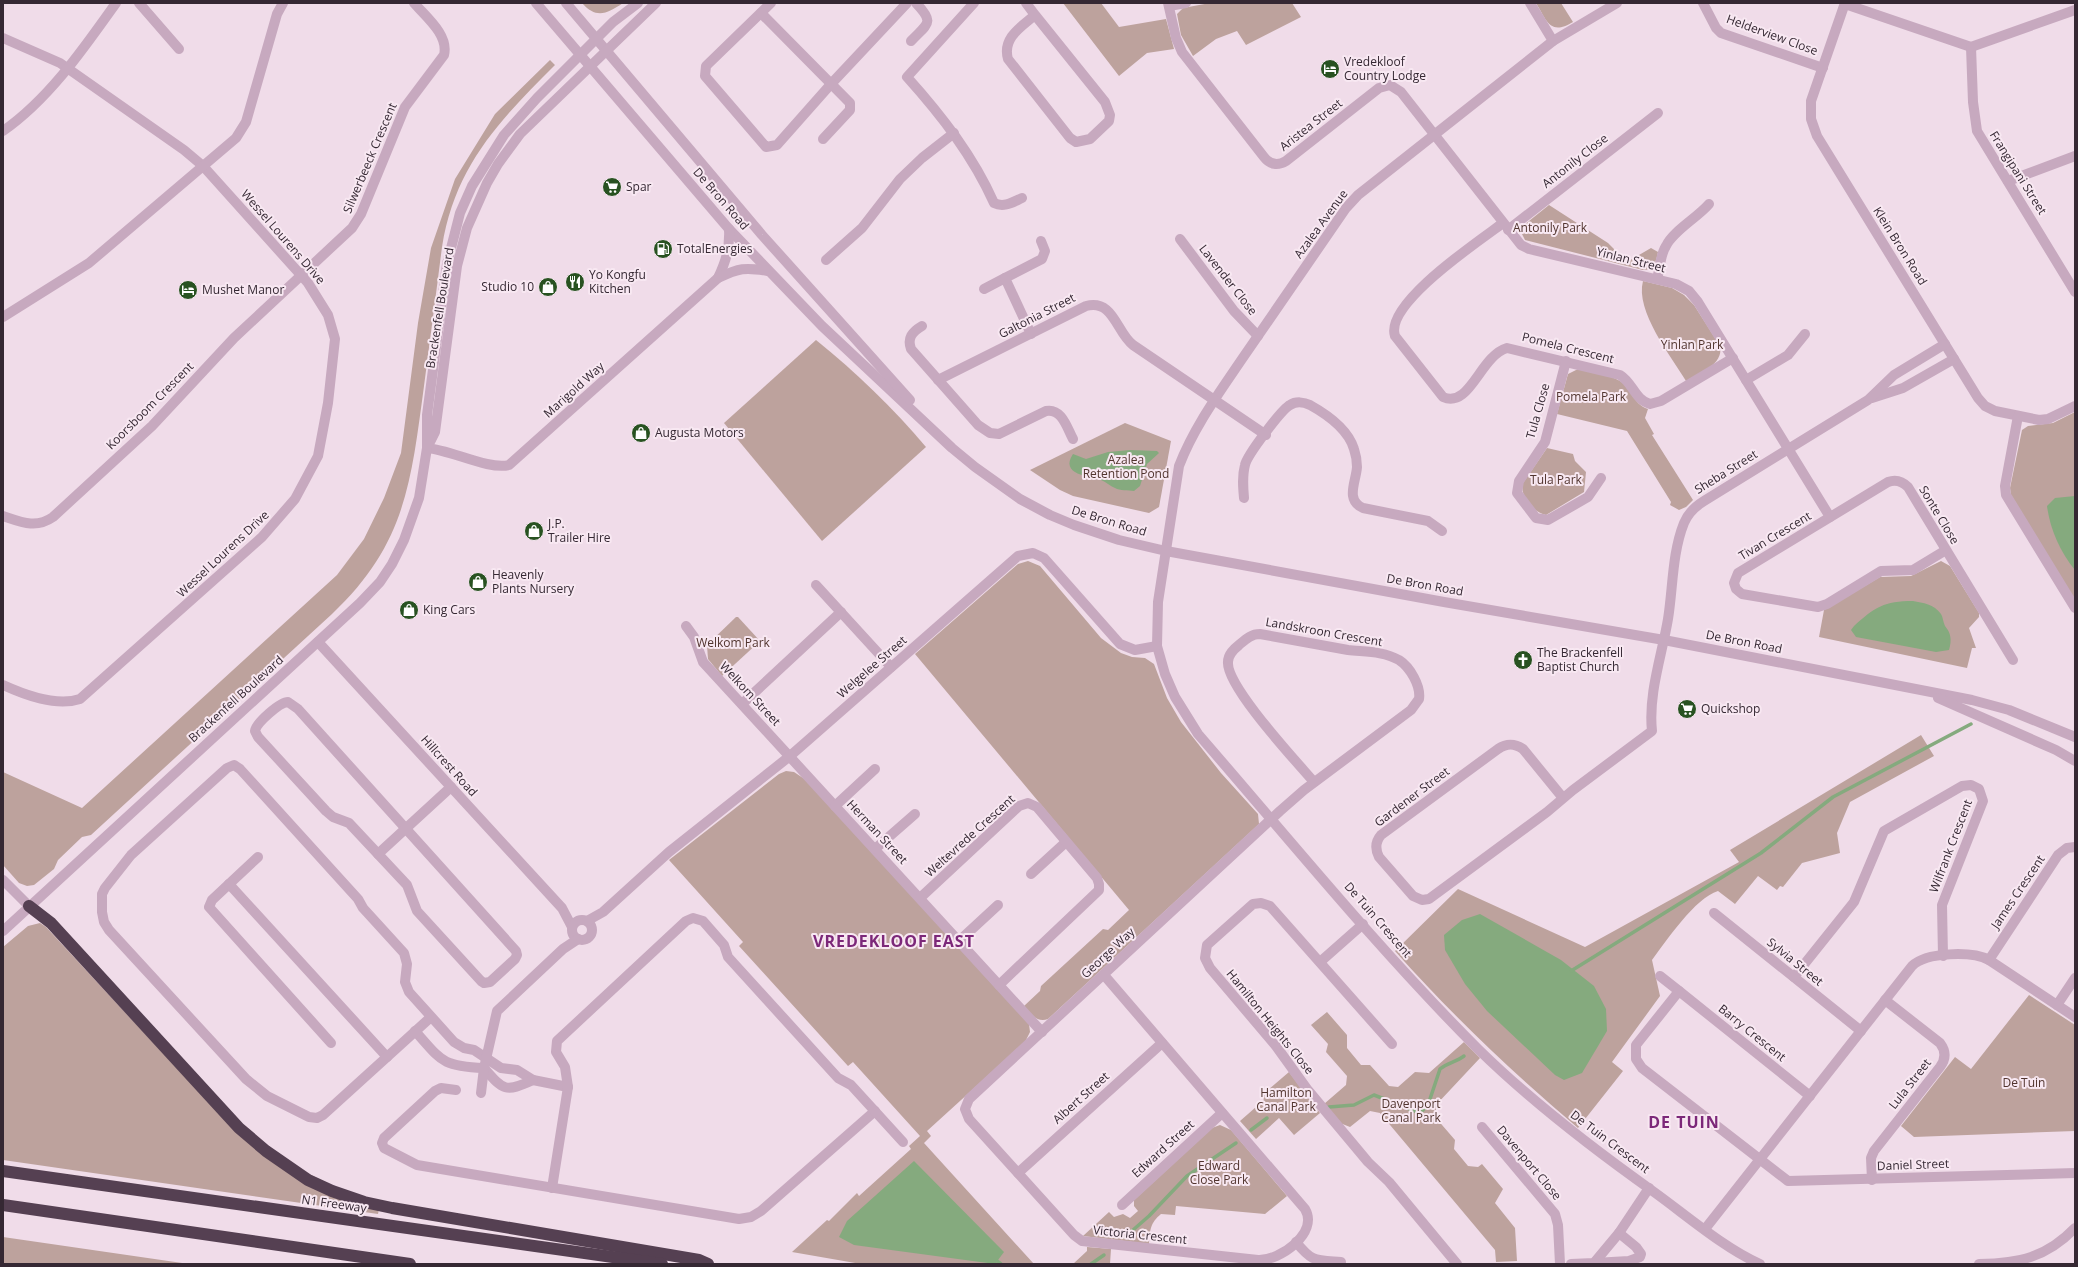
<svg xmlns="http://www.w3.org/2000/svg" width="2078" height="1267" viewBox="0 0 2078 1267" font-family="'Open Sans',sans-serif">
<style>
.green{fill:#bda29d}
.water{fill:#85aa7e}
.lines{fill:none;stroke-linecap:round;stroke-linejoin:round}
.stream{stroke:#85aa7e;stroke-width:3.5}
.minor{stroke:#c7a9bf;stroke-width:10}
.highway{stroke:#554052;stroke-width:12}
.labels{text-anchor:middle;stroke-width:4;stroke-linejoin:round;paint-order:stroke}
.street-label{font-size:12px;fill:#352833;stroke:#f8e8f2}
.poi-label{font-size:12px;fill:#352833;stroke:#f8e8f2;text-anchor:start}
.park-label{font-size:12px;fill:#51342e;stroke:#f8e8f2}
.district-label{font-size:16px;font-weight:bold;letter-spacing:1px;fill:#7c2879;stroke:#f8e8f2}
</style>
<rect width="100%" height="100%" fill="#f0dce9"/>
<!-- green -->
<g class="green">
<path d="M582,3H623C607,14 596,19 582,3Z"/>
<polygon points="1063,3 1101,3 1119,27 1166,19 1174,49 1147,53 1119,76"/>
<polygon points="1210,3 1292,3 1301,17 1246,45 1237,31 1216,39 1193,56 1181,35 1177,14 1183,8"/>
<path d="M1536,3H1561L1573,22C1550,36 1547,21 1536,3Z"/>
<path d="M550,60L555,65C499,121 455,166 442,247C436,294 430,340 424,386C411,482 406,544 332,614L91,835L82,837L58,860L54,869L34,885L27,886L19,883L3,865V772L82,808L337,575L364,539L384,498L401,453L418,323L431,248L455,179L495,114Z"/>
<path d="M1549,205L1608,243L1627,262L1651,248L1658,252C1656,262 1654,270 1643,270L1525,240L1521,232L1524,225Z"/>
<path d="M1643,281L1672,288L1684,295L1694,305L1720,346C1724,365 1699,373 1686,381C1671,356 1635,311 1643,281Z"/>
<path d="M816,340C856,372 893,408 926,447L822,541L724,423Z"/>
<path d="M1578,369C1589,372 1611,375 1620,381C1632,389 1633,404 1648,409L1645,418L1654,434L1652,435L1693,500L1686,507L1679,510L1670,505L1671,502L1627,431L1557,414L1568,374Z"/>
<polygon points="2075,412 2075,600 2011,495 2010,488 2022,430 2028,426 2053,423"/>
<polygon points="1125,423 1171,441 1159,507 1149,513 1073,496 1060,490 1030,470"/>
<path d="M1547,448L1573,454L1575,461L1586,472L1584,492L1546,515C1534,513 1519,496 1523,483Z"/>
<path d="M1028,561L1040,566L1101,638L1121,653L1132,657L1145,658L1154,664L1167,698L1181,722L1221,773L1258,814L1259,824L1048,1019C1037,1023 1031,1014 1024,1006L1040,991L1041,986L1103,929L1108,930L1129,910L915,654L1018,564Z"/>
<polygon points="1941,561 1950,566 1979,613 1979,617 1969,628 1976,648 1972,648 1967,668 1819,637 1824,610 1880,577 1911,576"/>
<polygon points="736,617 738,617 760,641 722,676 708,659 707,645"/>
<path d="M1921,735L1934,756L1850,802L1837,833L1840,853L1802,863L1783,887L1780,886L1777,890L1758,876L1735,904L1718,891C1695,898 1667,940 1652,960L1660,996L1612,1062L1623,1071L1578,1128C1513,1073 1452,1015 1395,951L1458,889L1585,947L1739,862L1730,850Z"/>
<polygon points="786,771 794,772 806,780 1029,1024 1030,1032 1025,1042 927,1131 931,1136 924,1143 1034,1264 861,1264 792,1252 827,1220 829,1221 857,1193 859,1196 911,1149 909,1146 920,1136 853,1062 848,1066 739,946 743,942 669,860 779,774"/>
<polygon points="40,923 46,927 235,1131 251,1145 379,1209 378,1214 3,1160 3,947 28,926"/>
<polygon points="2029,995 2075,1025 2075,1131 1914,1137 1901,1126 1955,1057 1971,1069"/>
<polygon points="1327,1012 1347,1035 1347,1048 1361,1065 1370,1065 1389,1086 1398,1087 1415,1072 1429,1073 1464,1042 1480,1058 1436,1105 1436,1118 1455,1140 1454,1149 1468,1166 1478,1167 1482,1164 1503,1189 1495,1203 1515,1228 1517,1261 1496,1262 1495,1250 1380,1113 1370,1111 1350,1127 1340,1123 1324,1104 1346,1085 1347,1076 1326,1052 1328,1044 1311,1025"/>
<polygon points="1289,1072 1320,1113 1294,1135 1279,1118 1256,1139 1240,1121 1264,1100 1261,1096"/>
<path d="M1220,1125L1231,1130L1287,1196L1265,1214L1176,1206L1175,1215L1161,1214C1150,1223 1150,1230 1149,1244L1083,1236L1109,1212L1114,1217L1123,1214L1130,1218L1138,1211L1134,1206V1200L1212,1128Z"/>
<polygon points="3,1237 189,1264 3,1264"/>
<polygon points="1087,1247 1111,1249 1110,1264 1073,1264 1087,1251"/>
</g>
<!-- water -->
<g class="water">
<path d="M1130,450L1157,451L1159,453L1147,464L1140,486L1134,491C1128,490 1120,491 1115,488C1110,486 1106,482 1101,480C1090,476 1059,475 1073,454L1086,459L1108,452Z"/>
<path d="M2075,496V570C2060,552 2050,529 2047,506L2055,498Z"/>
<path d="M1913,601C1923,603 1934,604 1941,614C1943,617 1943,622 1945,626C1951,633 1952,640 1949,650L1936,652L1856,637L1851,630L1854,626C1875,607 1884,601 1913,601Z"/>
<polygon points="1480,914 1561,960 1594,986 1606,1009 1607,1031 1582,1073 1564,1080 1555,1075 1487,1011 1465,984 1445,950 1444,935 1462,920"/>
<polygon points="914,1161 1004,1252 995,1264 854,1245 839,1237 847,1221"/>
</g>
<g class="lines">
<!-- stream -->
<g class="stream">
<polyline points="1571,971 1761,853 1833,797 1971,724"/>
<path d="M1329,1107L1354,1105L1374,1095L1420,1113L1428,1105L1440,1069C1447,1063 1456,1062 1464,1056"/>
<polyline points="1251,1130 1267,1118"/>
<polyline points="1125,1237 1149,1216 1187,1176 1236,1143"/>
<polyline points="997,1261 1001,1264"/>
<polyline points="1091,1264 1104,1255"/>
</g>
<!-- minor -->
<g class="minor">
<polyline points="139,3 179,49"/>
<polyline points="536,3 729,229 822,326 952,448 975,467 1020,499 1050,515 1074,525 1119,540 1166,551 1444,602 1664,640 1972,700 2009,710 2075,737"/>
<polyline points="566,3 762,235 910,400"/>
<polyline points="771,3 706,66 705,76 766,147 777,145 831,84 907,3"/>
<path d="M974,3L907,77C942,116 973,156 994,203C1004,208 1013,202 1022,198"/>
<path d="M1026,3L1035,15L1105,102L1110,115L1109,121L1090,139L1076,142L1070,138L1008,59C1002,38 1021,27 1035,15"/>
<path d="M1168,3L1176,38L1182,52L1264,157C1270,165 1278,166 1286,161L1379,88L1390,85L1401,92L1521,245L1529,249L1676,284L1689,291L1698,302L1830,517"/>
<polyline points="1530,3 1553,41"/>
<path d="M1617,3L1553,41L1358,195L1346,208C1312,258 1277,308 1242,359C1219,393 1194,427 1179,466L1158,602L1157,646L1165,674L1175,697L1198,734C1290,840 1379,950 1478,1049C1532,1102 1592,1148 1654,1192C1686,1215 1724,1248 1760,1264"/>
<polyline points="1703,3 1716,28 1721,33 1823,68"/>
<polyline points="1845,3 1811,101 1811,119 1817,136 1978,398 1985,406 1995,411 2039,420 2048,419 2075,406"/>
<polyline points="1845,4 1971,47"/>
<polyline points="1169,6 1186,3"/>
<polyline points="761,13 850,103 850,110 823,139"/>
<path d="M3,38L60,63L184,150L203,166L308,283L328,315L335,339L328,403L318,456L295,499L262,537L80,699C56,707 25,695 3,685"/>
<path d="M911,41C928,23 935,23 916,3"/>
<polyline points="1971,47 1973,102 1977,131 2075,292"/>
<polyline points="1971,47 2075,10"/>
<path d="M3,131C49,99 84,48 116,3"/>
<polyline points="2008,181 2075,156"/>
<path d="M1503,223C1479,241 1384,304 1395,336L1443,397C1470,409 1480,356 1507,348L1620,375C1633,383 1635,400 1650,404L1661,401L1733,358"/>
<polyline points="1508,230 1658,113"/>
<polyline points="1180,239 1234,311 1258,336"/>
<polyline points="826,260 862,228 900,179 922,158 954,133"/>
<path d="M718,278C726,261 730,248 729,229"/>
<path d="M1657,279C1660,269 1660,255 1666,246C1673,231 1697,218 1709,204"/>
<polyline points="984,289 1005,278"/>
<polyline points="3,317 89,263 236,138 246,122 277,14 283,3"/>
<path d="M922,326C912,332 907,338 911,349L978,425L990,433L999,434L1046,411C1062,408 1067,428 1073,439"/>
<polyline points="1031,334 1005,278 1042,259 1045,251 1041,241"/>
<polyline points="1566,361 1545,442 1519,481 1517,493 1536,518 1548,520 1588,497 1601,478"/>
<path d="M938,380L1086,306C1114,299 1116,332 1133,345L1266,435"/>
<polyline points="1746,380 1788,355 1805,334"/>
<polyline points="1872,398 1903,388 1954,359"/>
<polyline points="2018,416 2005,486 2006,495 2075,608"/>
<polyline points="428,446 435,432 457,266 467,228 487,183 498,164 520,134 656,3"/>
<path d="M427,448C451,450 488,470 509,465L718,278C739,268 745,267 768,271"/>
<path d="M1244,498C1243,487 1242,476 1245,465C1247,455 1282,409 1290,405C1296,401 1304,402 1310,405C1328,415 1348,429 1354,449C1356,455 1357,462 1357,467C1356,482 1345,500 1363,508L1428,521L1442,531"/>
<path d="M3,516C21,522 36,529 53,517L152,426L234,338L352,228L361,214L405,107L444,55C449,35 426,17 414,3"/>
<path d="M1946,550L1913,570L1881,571L1827,604L1818,607L1742,594L1736,589L1734,583L1738,573L1888,482C1896,479 1902,481 1908,487L2013,660"/>
<polyline points="816,585 891,667"/>
<polyline points="686,626 694,637 703,662 1042,1032"/>
<polyline points="318,642 562,908 572,927"/>
<polyline points="1938,698 2056,750 2075,761"/>
<path d="M288,702L298,709L516,951L517,955L515,959L490,982L484,983L481,981L417,911L407,885L349,823L333,817L326,811L258,737L255,731C256,723 280,702 288,702Z"/>
<polyline points="742,704 841,612"/>
<path d="M1563,798L1523,749C1514,743 1507,743 1498,749L1381,835C1375,842 1375,849 1379,857L1413,896L1422,900L1429,899L1547,812L1573,790L1652,731C1648,694 1662,655 1668,619C1673,588 1672,553 1684,523C1688,513 1696,506 1704,501L1868,400L1894,375L1945,344"/>
<polyline points="835,806 875,769"/>
<polyline points="875,849 915,814"/>
<polyline points="378,854 451,787"/>
<polyline points="258,857 212,900 209,907 331,1043"/>
<polyline points="1031,874 1066,842"/>
<polyline points="3,880 29,906"/>
<polyline points="229,884 387,1057"/>
<polyline points="920,898 1019,806 1028,803 1037,807 1097,878 1099,884 1099,890 999,985"/>
<polyline points="1714,913 1861,1031"/>
<circle cx="582" cy="930" r="10"/>
<polyline points="587,921 603,912 669,852 790,756 1018,556 1033,553 1044,558 1120,644 1135,650 1157,646"/>
<polyline points="3,931 360,603 380,582 392,564 404,540 419,498 427,448 427,415 447,264 460,213 472,186 504,135 537,98 613,22 638,3"/>
<polyline points="959,941 998,905"/>
<polyline points="1989,960 2058,855 2067,848 2075,847"/>
<polyline points="1320,962 1363,924"/>
<path d="M1104,975L1305,1209C1319,1233 1280,1261 1258,1260L1082,1241L1074,1235L969,1119L965,1109L969,1099L1280,811L1304,790L1411,710L1419,699C1421,686 1410,667 1399,660C1383,651 1365,652 1348,650C1319,645 1289,639 1260,634C1251,634 1246,639 1239,645C1234,649 1228,654 1228,662C1226,686 1296,761 1314,782"/>
<polyline points="1660,976 1679,991"/>
<polyline points="1794,977 1854,902 1884,831 1962,786 1971,785 1979,789 1983,801 1942,905 1943,956"/>
<polyline points="2057,1005 2075,978"/>
<polyline points="431,1017 323,1115 317,1118 309,1117 267,1096 246,1079 109,930 104,922 102,912 102,894 105,888 131,855 227,768 234,765 240,769 358,899 363,908 404,953 407,964 405,982 409,992 454,1042 464,1048 474,1050 501,1068 517,1070 533,1080 568,1087"/>
<path d="M415,1031C442,1061 441,1066 484,1068C503,1090 505,1093 533,1080"/>
<polyline points="1392,1044 1270,906 1261,903 1253,904 1207,945 1205,958 1210,968 1276,1046 1307,1089 1368,1162 1389,1182 1457,1264"/>
<polyline points="456,1090 441,1088 435,1091 384,1138 382,1143 384,1148 417,1165 739,1219 751,1217 761,1211 875,1111"/>
<polyline points="481,1093 484,1068 497,1011 563,949 578,939"/>
<polyline points="1810,1096 1679,991 1636,1045 1636,1059 1642,1068 1788,1181 2075,1173"/>
<polyline points="1482,1127 1555,1214 1558,1225 1560,1264"/>
<polyline points="1018,1173 1162,1043"/>
<path d="M1872,1180L1871,1158L1874,1151L1940,1067C1946,1059 1946,1051 1940,1043L1885,1000"/>
<polyline points="552,1188 568,1087 565,1067 556,1052 557,1041 686,921 693,918 703,921 724,945 728,957 838,1078 851,1085 903,1142"/>
<polyline points="1122,1205 1222,1113"/>
<path d="M1705,1229L1912,966C1926,952 1972,951 1989,960L2075,1017"/>
<path d="M1296,1242C1312,1262 1315,1260 1341,1262"/>
<polyline points="1594,1263 1629,1261 1640,1257 1641,1254 1636,1247 1619,1233"/>
<polyline points="1571,1264 1594,1263 1619,1233 1649,1188"/>
<path d="M1979,1264C2019,1263 2046,1258 2075,1228"/>
</g>
<!-- highway -->
<g class="highway">
<polyline points="29,906 51,923 239,1128 266,1151 308,1180 332,1191 364,1202 392,1208 699,1260 708,1264"/>
<polyline points="3,1171 662,1264"/>
<polyline points="3,1205 410,1264"/>
</g>
</g>
<!-- icons -->
<defs>
<g id="hotel-disc" transform="scale(1)"><circle r="9.5" fill="#285221" stroke="#f8e8f2"/><path d="M-6-4.5h1.5V1H6V5H4.5V3h-9V5H-6ZM-4 0a1.8 1.8 0 1 1 3.6 0ZM.5 0V-2.5h3Q6-2.5 6 0Z" fill="#fff"/></g>
<g id="supermarket-disc" transform="scale(1)"><circle r="9.5" fill="#285221" stroke="#f8e8f2"/><path d="M-6-5.5h2.5l.6 2H6L4.5 2H-2.5L-4.4-4H-6ZM-1.5 3.2a1.3 1.3 0 1 0 .1 0ZM3 3.2a1.3 1.3 0 1 0 .1 0Z" fill="#fff"/></g>
<g id="fuel-disc" transform="scale(1)"><circle r="9.5" fill="#285221" stroke="#f8e8f2"/><path d="M-5.5-6h7V0h2V4h1.3V-2.5L3-4.5l.8-.8L6-3V5H2.5V1h-1V6h-7ZM-4.2-4.7v3.2H.2V-4.7Z" fill="#fff"/></g>
<g id="restaurant-disc" transform="scale(1)"><circle r="9.5" fill="#285221" stroke="#f8e8f2"/><path d="M-5-6h1v4h1v-4h1v4h1v-4h1v5L-1.5 .5V6h-2V.5L-5-1ZM5-6V6H3V1.5H1.5Q1.5-4 5-6Z" fill="#fff"/></g>
<g id="shop-disc" transform="scale(1)"><circle r="9.5" fill="#285221" stroke="#f8e8f2"/><path d="M-5-2.5h2.3a2.7 3.5 0 0 1 5.4 0H5L5.5 6h-11ZM-1.5-2.5h3a1.5 2.3 0 0 0-3 0Z" fill="#fff"/></g>
<g id="church-disc" transform="scale(1)"><circle r="9.5" fill="#285221" stroke="#f8e8f2"/><path d="M-1.2-6h2.4v3.5h3.3v2.4h-3.3V6h-2.4V-.1h-3.3v-2.4h3.3Z" fill="#fff"/></g>
</defs>
<g fill-rule="evenodd">
<use href="#hotel-disc" x="1330" y="69"/>
<use href="#supermarket-disc" x="612" y="187"/>
<use href="#fuel-disc" x="663" y="249"/>
<use href="#restaurant-disc" x="575" y="282"/>
<use href="#shop-disc" x="548" y="287"/>
<use href="#hotel-disc" x="188" y="290"/>
<use href="#shop-disc" x="641" y="433"/>
<use href="#shop-disc" x="534" y="531"/>
<use href="#shop-disc" x="478" y="582"/>
<use href="#shop-disc" x="409" y="610"/>
<use href="#church-disc" x="1523" y="660"/>
<use href="#supermarket-disc" x="1687" y="709"/>
</g>
<g class="labels">
<!-- street labels -->
<g class="street-label">
<text transform="translate(1772 35) rotate(20)" y="4">Helderview Close</text>
<text transform="translate(1311 125) rotate(-38)" y="4">Aristea Street</text>
<text transform="translate(370 158) rotate(-67)" y="4">Silwerbeeck Crescent</text>
<text transform="translate(1575 161) rotate(-38)" y="4">Antonily Close</text>
<text transform="translate(2018 173) rotate(58)" y="4">Frangipani Street</text>
<text transform="translate(721 199) rotate(49)" y="4">De Bron Road</text>
<text transform="translate(1321 224) rotate(-54)" y="4">Azalea Avenue</text>
<text transform="translate(283 237) rotate(49)" y="4">Wessel Lourens Drive</text>
<text transform="translate(1900 246) rotate(58)" y="4">Klein Bron Road</text>
<text transform="translate(1631 260) rotate(14)" y="4">Yinlan Street</text>
<text transform="translate(1228 280) rotate(52)" y="4">Lavender Close</text>
<text transform="translate(440 308) rotate(-81)" y="4">Brackenfell Boulevard</text>
<text transform="translate(1037 316) rotate(-27)" y="4">Galtonia Street</text>
<text transform="translate(1568 348) rotate(14)" y="4">Pomela Crescent</text>
<text transform="translate(574 390) rotate(-42)" y="4">Marigold Way</text>
<text transform="translate(150 406) rotate(-45)" y="4">Koorsboom Crescent</text>
<text transform="translate(1538 411) rotate(-74)" y="4">Tula Close</text>
<text transform="translate(1726 472) rotate(-32)" y="4">Sheba Street</text>
<text transform="translate(1939 515) rotate(59)" y="4">Sonte Close</text>
<text transform="translate(1109 521) rotate(17)" y="4">De Bron Road</text>
<text transform="translate(1775 536) rotate(-31)" y="4">Tivan Crescent</text>
<text transform="translate(223 554) rotate(-43)" y="4">Wessel Lourens Drive</text>
<text transform="translate(1425 585) rotate(10)" y="4">De Bron Road</text>
<text transform="translate(1324 632) rotate(10)" y="4">Landskroon Crescent</text>
<text transform="translate(1744 642) rotate(11)" y="4">De Bron Road</text>
<text transform="translate(872 667) rotate(-41)" y="4">Welgelee Street</text>
<text transform="translate(750 694) rotate(47)" y="4">Welkom Street</text>
<text transform="translate(236 699) rotate(-42)" y="4">Brackenfell Boulevard</text>
<text transform="translate(449 766) rotate(48)" y="4">Hillcrest Road</text>
<text transform="translate(1412 797) rotate(-37)" y="4">Gardener Street</text>
<text transform="translate(877 832) rotate(47)" y="4">Herman Street</text>
<text transform="translate(970 836) rotate(-42)" y="4">Weltevrede Crescent</text>
<text transform="translate(1951 846) rotate(-69)" y="4">Wilfrank Crescent</text>
<text transform="translate(2018 892) rotate(-56)" y="4">James Crescent</text>
<text transform="translate(1378 920) rotate(49)" y="4">De Tuin Crescent</text>
<text transform="translate(1108 953) rotate(-43)" y="4">George Way</text>
<text transform="translate(1795 962) rotate(39)" y="4">Sylvia Street</text>
<text transform="translate(1270 1022) rotate(51)" y="4">Hamilton Heights Close</text>
<text transform="translate(1752 1033) rotate(39)" y="4">Barry Crescent</text>
<text transform="translate(1910 1084) rotate(-52)" y="4">Lula Street</text>
<text transform="translate(1081 1098) rotate(-42)" y="4">Albert Street</text>
<text transform="translate(1610 1142) rotate(37)" y="4">De Tuin Crescent</text>
<text transform="translate(1163 1149) rotate(-42)" y="4">Edward Street</text>
<text transform="translate(1529 1163) rotate(50)" y="4">Davenport Close</text>
<text transform="translate(1913 1165) rotate(-2)" y="4">Daniel Street</text>
<text transform="translate(334 1204) rotate(8)" y="4">N1 Freeway</text>
<text transform="translate(1140 1235) rotate(6)" y="4">Victoria Crescent</text>
</g>
<!-- poi labels -->
<g class="poi-label">
<text x="1344" y="66">Vredekloof<tspan x="1344" dy="14">Country Lodge</tspan></text>
<text x="626" y="191">Spar</text>
<text x="677" y="253">TotalEnergies</text>
<text x="589" y="279">Yo Kongfu<tspan x="589" dy="14">Kitchen</tspan></text>
<text x="534" y="291" text-anchor="end">Studio 10</text>
<text x="202" y="294">Mushet Manor</text>
<text x="655" y="437">Augusta Motors</text>
<text x="548" y="528">J.P.<tspan x="548" dy="14">Trailer Hire</tspan></text>
<text x="492" y="579">Heavenly<tspan x="492" dy="14">Plants Nursery</tspan></text>
<text x="423" y="614">King Cars</text>
<text x="1537" y="657">The Brackenfell<tspan x="1537" dy="14">Baptist Church</tspan></text>
<text x="1701" y="713">Quickshop</text>
</g>
<!-- park labels -->
<g class="park-label">
<text x="1550" y="232">Antonily Park</text>
<text x="1692" y="349">Yinlan Park</text>
<text x="1591" y="401">Pomela Park</text>
<text x="1126" y="464">Azalea<tspan x="1126" dy="14">Retention Pond</tspan></text>
<text x="1556" y="484">Tula Park</text>
<text x="733" y="647">Welkom Park</text>
<text x="2024" y="1087">De Tuin</text>
<text x="1286" y="1097">Hamilton<tspan x="1286" dy="14">Canal Park</tspan></text>
<text x="1411" y="1108">Davenport<tspan x="1411" dy="14">Canal Park</tspan></text>
<text x="1219" y="1170">Edward<tspan x="1219" dy="14">Close Park</tspan></text>
</g>
<!-- district labels -->
<g class="district-label">
<text x="894" y="947">VREDEKLOOF EAST</text>
<text x="1684" y="1128">DE TUIN</text>
</g>
</g>
<!-- border -->
<rect width="2078" height="1267" fill="none" stroke="#352833" stroke-width="8"/>
</svg>
